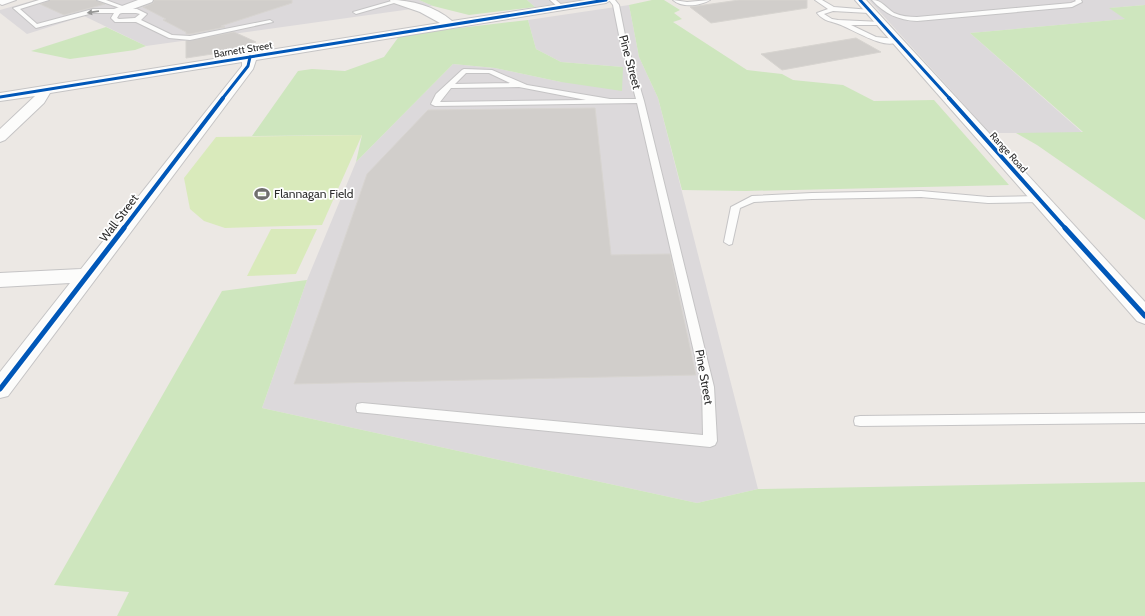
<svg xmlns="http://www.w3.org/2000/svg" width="1145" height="616" viewBox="0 0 1145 616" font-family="Cabin,sans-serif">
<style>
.industrial{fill:#dcd9db}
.green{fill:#cee6be}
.pitch{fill:#d9eabb}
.building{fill:#d1cecb;stroke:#d7d4d0}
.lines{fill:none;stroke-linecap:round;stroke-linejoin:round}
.service-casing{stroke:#c5c4c5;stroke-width:2}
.minor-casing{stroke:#c5c4c5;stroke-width:2}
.service{fill:#fcfcfb;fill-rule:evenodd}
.minor{fill:#fcfcfb;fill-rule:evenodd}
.cycleway-far2-casing{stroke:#fff;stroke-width:4.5}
.cycleway-far1-casing{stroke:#fff;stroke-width:6}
.cycleway-casing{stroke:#fff;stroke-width:8}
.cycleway-far2{stroke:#0057b8;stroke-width:3}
.cycleway-far1{stroke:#0057b8;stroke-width:4}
.cycleway{stroke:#0057b8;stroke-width:5}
.oneway{fill:#959594}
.labels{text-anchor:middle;stroke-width:3.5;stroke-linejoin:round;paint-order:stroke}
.far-street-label{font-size:10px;fill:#2e2e2e;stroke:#fff}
.street-label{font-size:12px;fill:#2e2e2e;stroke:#fff}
.poi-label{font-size:12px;fill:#2e2e2e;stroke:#fff;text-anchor:start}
</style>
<rect width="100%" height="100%" fill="#ece8e4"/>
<!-- industrial -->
<g class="industrial">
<polygon points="35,0 419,0 433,6 146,46 84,16 27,34 0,13 0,10"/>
<polygon points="527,0 582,0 535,7"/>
<polygon points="869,0 1145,0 1145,5 1110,8 1126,19 970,33 1083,133 990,133"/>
<polygon points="629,5 639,57 658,98 758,489 697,503 262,408 307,280 356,162 453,64 495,68 561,82 623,67 561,62 536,49 528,20"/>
</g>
<!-- green -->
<g class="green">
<polygon points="419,0 527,0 535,7 469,15 433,6"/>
<polygon points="652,0 664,0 680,10 674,13 682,19 673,22 747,70 782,74 793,80 843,85 874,101 934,100 1009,185 746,191 682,190 658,98 639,57 629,5"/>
<polygon points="1145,5 1145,220 1037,145 1016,133 1083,132 970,33 1125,19 1109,8"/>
<polygon points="528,20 536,49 561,62 623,67 622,91 561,82 495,68 453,64 356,162 362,135 252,136 298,71 312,69 345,71 384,57 400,35"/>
<polygon points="106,27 146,46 135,50 70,59 31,51"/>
<polygon points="307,280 262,408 697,503 758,489 1145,482 1145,616 117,616 129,592 54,585 222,291"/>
</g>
<!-- pitch -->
<g class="pitch">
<polygon points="362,135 322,225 225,228 204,221 190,209 184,178 216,137"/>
<polygon points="271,229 317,229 296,274 247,276"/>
</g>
<!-- building -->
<g class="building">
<polygon points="50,0 96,0 105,4 64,15 40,4"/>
<polygon points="154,0 292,0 292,3 221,26 225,27 190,34 186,34 186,32 163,20 166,19 143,7 153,3"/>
<polygon points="739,0 807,0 807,8 711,23 690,7"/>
<polygon points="234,32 256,42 247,45 252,48 186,58 186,41"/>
<polygon points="856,38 881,52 782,70 761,54"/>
<polygon points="595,108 611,255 670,254 696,375 294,384 367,174 428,110"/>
</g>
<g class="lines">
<!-- service casing -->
<g class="service-casing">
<g id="service">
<polygon points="0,0 16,0 2,5 0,4"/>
<path d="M39,0H49L20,9L37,24L93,9H137L147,14L141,20L172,35L190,36L270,20L273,22L190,40L169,38L136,22H115L111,18L114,13H93L36,28L13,8ZM120,13H136L140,14L135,18L119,19L117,18Z"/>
<polygon points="97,0 106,0 125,7 120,8"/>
<polygon points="395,0 401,1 356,14 353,12"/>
<polygon points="550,0 556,0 564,7 559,8"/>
<path d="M609,0H615L619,5L626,40L644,101L714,387L717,441L715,445L710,447L357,412L356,408L357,404L362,403L703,435L702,387L637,103L435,106L431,104L436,94L462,70L464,69L492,70L527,85L610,99H636L620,40L613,5ZM466,73H489L510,83L455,84ZM519,87L586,100L440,102L451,88Z"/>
<path d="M673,0L687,2L710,0C700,6 682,8 673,0Z"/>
<path d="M815,0H822L834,7L871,10V12L869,13L833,11L824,14L832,19L838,20L882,22V24L880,25H851L876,37L896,39L899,41C886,51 854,30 841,25C832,21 824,22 817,13L828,9Z"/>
<path d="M872,0C882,0 886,8 894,13C901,16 909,17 917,17L1071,3L1076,1L1075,0H1081L1082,2L1072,7L917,21C898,20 885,14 872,0Z"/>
<polygon points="921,191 988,197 1039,196 1044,199 1039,202 988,203 921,197 812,199 754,202 740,208 732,244 729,245 724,242 731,207 752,196 812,193"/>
<polygon points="1145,413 1145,423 860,426 855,425 854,421 855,417 860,416"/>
</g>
</g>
<!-- minor casing -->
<g class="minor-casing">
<g id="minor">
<polygon points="138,0 153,0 152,2 122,13 118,14 112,11 114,9"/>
<path d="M390,0C411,0 435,6 452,21L586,0H611L606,3L256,60L253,69L8,396L0,398V372L70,283L0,287V273L81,269L242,66V62L50,93L44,103L5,140L0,142V129L35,96L0,101V93L440,23L420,12L391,2Z"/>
<polygon points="855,0 866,0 1145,302 1145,324 1137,321"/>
</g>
</g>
<!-- service -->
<use href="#service" class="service"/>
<!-- minor -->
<use href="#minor" class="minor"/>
<!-- cycleway-far2 casing -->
<g class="cycleway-far2-casing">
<g id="cycleway-far2">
<polyline points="860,0 950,99"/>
<polyline points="0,97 606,0"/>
<polyline points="222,99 248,66 250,57"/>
</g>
</g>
<!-- cycleway-far1 casing -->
<g class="cycleway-far1-casing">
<g id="cycleway-far1">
<polyline points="949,98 1066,229"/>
<polyline points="123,229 223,98"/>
</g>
</g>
<!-- cycleway casing -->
<g class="cycleway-casing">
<g id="cycleway">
<polyline points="1065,228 1145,316"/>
<polyline points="0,389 124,228"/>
</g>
</g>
<!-- cycleway-far2 -->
<use href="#cycleway-far2" class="cycleway-far2"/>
<!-- cycleway-far1 -->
<use href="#cycleway-far1" class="cycleway-far1"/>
<!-- cycleway -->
<use href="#cycleway" class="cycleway"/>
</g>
<!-- one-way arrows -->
<defs><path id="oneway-solid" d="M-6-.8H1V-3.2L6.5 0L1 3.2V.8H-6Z"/></defs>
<use class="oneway" href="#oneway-solid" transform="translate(93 12) rotate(172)"/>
<!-- icons -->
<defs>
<g id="stadium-bare" transform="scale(1.2)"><path d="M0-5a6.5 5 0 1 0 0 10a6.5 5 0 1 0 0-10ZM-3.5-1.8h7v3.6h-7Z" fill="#706f6e" stroke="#fff" stroke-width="2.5" paint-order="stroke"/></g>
</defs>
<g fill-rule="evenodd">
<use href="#stadium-bare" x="262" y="194"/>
</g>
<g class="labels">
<!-- far-street labels -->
<g class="far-street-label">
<text transform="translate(243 49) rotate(-9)" y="4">Barnett Street</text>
<text transform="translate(1009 152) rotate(48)" y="4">Range Road</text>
</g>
<!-- street labels -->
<g class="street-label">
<text transform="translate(630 62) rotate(75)" y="4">Pine Street</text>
<text transform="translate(119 218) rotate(-53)" y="4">Wall Street</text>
<text transform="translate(704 377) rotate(80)" y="4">Pine Street</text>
</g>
<!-- poi labels -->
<g class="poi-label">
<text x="274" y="198">Flannagan Field</text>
</g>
</g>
</svg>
